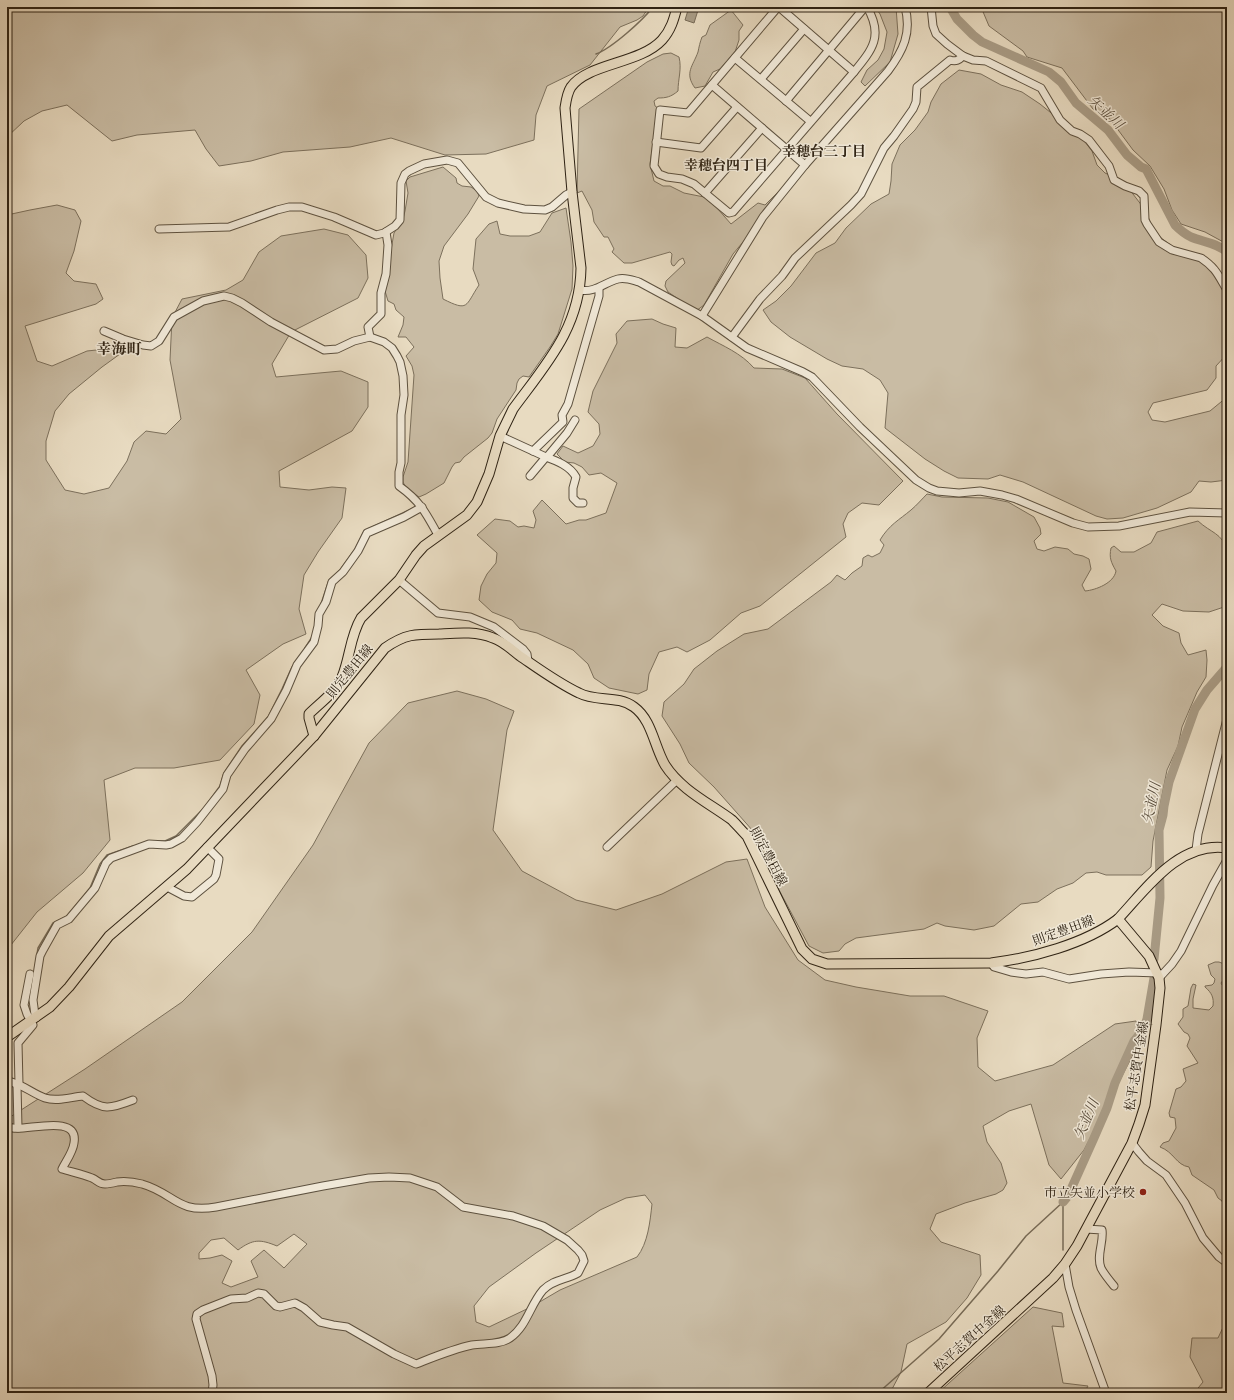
<svg xmlns="http://www.w3.org/2000/svg" width="1234" height="1400" viewBox="0 0 1234 1400" font-family="'IM FELL French Canon','Noto Serif JP',serif">
<style>
.green{fill:#c9bca4;stroke:#7c705c;fill-rule:evenodd}
.water{fill:#a99c86;stroke:#786c58}
.lines{fill:none;stroke-linecap:round;stroke-linejoin:round}
.stream{stroke:#786c58;stroke-width:1.5}
.river{stroke:#a99c86;stroke-width:9}
.minor-casing{stroke:#5d513f;stroke-width:9}
.major-casing{stroke:#2f2314;stroke-width:11}
.minor{stroke:#f0e8d7;stroke-width:7}
.major{stroke:#e8dbc1;stroke-width:9}
.poi-dot{fill:#8f2418;stroke:#f0e8d7;stroke-width:1.5}
.labels{text-anchor:middle;stroke-width:3;stroke-linejoin:round;paint-order:stroke}
.street-label{font-size:13px;fill:#2f2314;stroke:#f0e8d7}
.poi-label{font-size:13px;fill:#2f2314;stroke:#f0e8d7;text-anchor:end}
.water-label{font-size:14px;font-style:italic;fill:#5a4d3c;stroke:#f0e8d7}
.neighbourhood-label{font-size:14px;font-weight:bold;fill:#2f2314;stroke:#f0e8d7}
.quarter-label{font-size:15px;font-weight:bold;fill:#2f2314;stroke:#f0e8d7}
</style>
<rect width="100%" height="100%" fill="#e8dbc1"/>
<filter id="stains"><feTurbulence type="fractalNoise" baseFrequency=".005" numOctaves="4"/><feColorMatrix values="0 0 0 0 .2 0 0 0 0 .09 0 0 0 0 .02 0 0 0 .5 -.17"/></filter>
<radialGradient id="worn" r=".72"><stop offset=".6" stop-color="#630" stop-opacity="0"/><stop offset="1" stop-color="#630" stop-opacity=".3"/></radialGradient>
<!-- green -->
<g class="green">
<polygon points="7,7 649,7 643,16 637,20 620,27 590,65 547,86 536,115 534,140 486,154 445,155 391,138 350,147 283,152 251,161 219,166 206,149 195,130 137,135 112,141 67,105 42,111 24,121 7,137"/>
<polygon points="875,7 896,7 898,34 890,62 865,86 861,82 867,70 878,60 884,49 887,32 880,14"/>
<polygon points="981,7 1227,7 1227,244 1205,232 1181,224 1172,210 1164,189 1150,166 1133,150 1110,119 1093,109 1062,68 1027,57 1023,51 989,26"/>
<path d="M731,10L743,25L739,31V40L735,52L720,69L713,72L705,86L695,88C684,73 693,66 698,52C699,47 700,42 702,37L706,35L710,25Z"/>
<path d="M671,53L679,57C682,69 678,79 678,91C671,97 666,98 658,98L654,101L655,106L658,108L650,164L654,181L663,186H670L684,193L704,197L717,208L731,224L758,203L765,205L793,177H797L733,254L704,305L696,311L668,292L665,286L666,281L685,263L683,258L679,260L674,266L672,265L671,262L672,254L670,252L632,263H624L612,252L614,249L608,237H604L594,222L592,210L582,191L577,193L579,109L647,62L663,54Z"/>
<polygon points="959,70 981,74 1001,85 1022,92 1040,104 1081,137 1092,151 1097,165 1105,173 1123,181 1146,211 1152,227 1160,237 1181,253 1213,263 1227,301 1227,354 1216,366 1216,378 1207,390 1153,403 1148,412 1152,420 1165,422 1210,411 1227,397 1227,480 1211,482 1199,481 1191,492 1157,508 1123,518 1107,519 1096,516 1023,482 1000,475 988,479 958,478 944,471 925,459 885,428 888,393 880,380 863,369 842,366 827,359 790,337 771,322 763,310 776,301 791,286 816,253 835,243 846,228 871,204 889,194 891,181 892,164 900,145 915,130 928,112 931,102 941,84"/>
<path d="M443,167L456,178L457,183L462,186L471,187L477,191L479,196L468,214L444,246L439,261L440,278L443,299C469,312 465,306 479,285L473,269L476,239L489,224L497,221L500,234L510,236H529L540,232L552,213L566,208L571,242L573,266L572,289L558,334L550,347L529,377L523,376L519,379L517,383L516,390L497,419L492,433L488,438L464,457L460,462L455,463L452,467L444,483L426,494L419,497L406,488L403,482V477L408,462L414,375L412,366L406,356L414,347L406,337H398L403,325L404,317L396,310L394,304L388,301L385,291L389,261L394,233L403,219L405,211L408,193L406,181L410,177Z"/>
<polygon points="57,205 75,210 81,221 74,251 66,273 74,281 96,284 103,299 96,304 25,326 37,361 52,366 87,351 115,348 120,354 102,367 69,394 55,411 46,441 46,460 65,490 84,494 109,488 127,461 134,442 146,431 166,434 181,419 170,360 172,318 182,299 226,290 243,280 259,252 281,236 324,229 348,235 366,255 368,278 358,298 291,332 272,364 276,377 341,371 368,382 368,407 352,431 279,471 280,487 309,490 332,487 346,488 342,518 318,552 304,575 299,609 306,634 283,644 246,670 260,695 254,724 220,760 174,768 135,768 104,780 110,840 83,873 37,912 7,950 7,646 10,637 7,633 7,215 30,210"/>
<path d="M652,319L663,324L676,328L675,347L687,348L707,337C723,346 741,353 754,368L782,369L805,378L837,414L903,481L879,505L862,503L848,513L843,524L846,537L760,606L741,613L710,640L687,652L677,647L659,652L649,674L647,690L638,694L609,688L594,678L588,664L573,650L537,633L520,629L512,620L492,612L479,600L481,586L487,574L496,563L497,553L477,535L495,519L510,521L518,527L524,526L534,528L536,520L533,511L542,500L566,524L579,520H586L606,513L617,483L601,473L589,475L582,467L574,463L565,462L557,454L563,446L578,453L593,446L600,434L599,424L588,412L593,391L617,343L616,334L627,321Z"/>
<path d="M927,494L942,497L988,498L1008,502L1034,517L1040,528L1041,534L1034,541L1037,549L1044,551L1055,547L1068,549L1074,554L1083,556L1089,559L1091,569L1082,585L1085,591C1096,590 1114,583 1116,571C1111,562 1109,558 1111,548L1114,546L1121,552H1134L1151,543L1157,532L1198,521C1211,533 1222,533 1227,550V597L1224,607L1209,612L1183,611L1162,604L1152,615L1163,626L1179,633L1181,643L1188,655L1206,650L1207,660L1206,677L1197,692L1182,727L1178,746L1167,770L1153,841L1151,867L1142,875H1106L1097,872L1086,873L1073,883L1057,889L1038,902L1021,904L994,926L974,930L945,926L937,923L924,929L856,938L845,944L839,951L823,953L809,946L778,888L766,859L753,831L714,787L689,763L680,744L662,716L664,702L684,684L694,669L717,651L744,634L768,629L831,582L837,575L845,580L852,573L862,566L863,558L868,555L872,557L880,553L884,545L880,540C889,525 899,520 911,510C917,505 922,499 927,494Z"/>
<path d="M457,691L486,699L514,711L507,730L493,830L522,871L576,900L616,910L662,894L726,862L747,859L765,907L798,960L825,980L856,987L910,996H944L988,1011L977,1038L978,1067L995,1081L1053,1065L1115,1024L1136,1021L1141,1039L1084,1150L1061,1179L1049,1165L1031,1104L1009,1111L983,1126L987,1142L1001,1163L1007,1183L1003,1190L996,1194L965,1203L936,1214L930,1229L941,1242L980,1255L981,1275L967,1298L946,1322L907,1344L901,1372L890,1393H7V1119L85,1069L182,1002L252,932L313,845L369,743L408,703ZM645,1195L652,1204C650,1222 648,1243 637,1257L560,1290L531,1307L489,1327L476,1322L474,1306L489,1287L536,1253L600,1210L626,1198ZM294,1234L307,1244L284,1268L264,1250L251,1261L258,1277L231,1287L222,1283L232,1261L222,1255L210,1258L199,1259V1253L211,1240L224,1238L238,1250C253,1239 260,1239 277,1246Z"/>
<path d="M1215,962H1219L1224,964C1227,972 1225,978 1221,983L1222,985L1227,986V1216L1222,1201L1218,1198L1214,1190L1192,1175L1189,1167C1176,1165 1174,1152 1160,1147L1163,1143L1169,1141L1176,1128L1175,1118L1170,1117L1169,1113L1176,1089L1181,1087L1186,1081L1183,1069L1198,1063L1187,1046L1190,1038L1188,1034L1184,1032L1178,1024L1183,1017V1009L1188,1006L1191,988L1193,984L1196,985L1193,999V1008L1209,1010L1213,1006C1214,998 1212,993 1205,987V986L1212,985L1214,983L1215,979L1211,975L1208,965Z"/>
<polygon points="1227,1297 1227,1393 1194,1393 1203,1382 1190,1357 1192,1338 1218,1338 1226,1321 1225,1300"/>
<polygon points="1033,1307 1062,1313 1064,1327 1052,1326 1063,1383 1088,1386 1084,1393 938,1393"/>
</g>
<!-- water -->
<polygon class="water" points="689,7 699,7 694,23 685,20"/>
<g class="lines">
<!-- stream -->
<g class="stream">
<path d="M596,54C612,48 642,21 653,7"/>
<polyline points="368,529 403,513 417,506"/>
<polyline points="321,604 329,580 340,570 355,549 364,531"/>
<polyline points="315,626 316,614"/>
<polyline points="305,648 312,637"/>
<polyline points="156,841 165,841 176,836 204,808 220,786 224,773 242,746 268,717 282,689 292,667"/>
<polyline points="37,954 38,948 53,923 67,916 90,888 100,864 107,855 133,846"/>
<polyline points="1063,1202 1063,1250"/>
<polyline points="878,1393 939,1339 998,1271 1026,1236 1063,1202"/>
</g>
<!-- river -->
<g class="river">
<path d="M950,7L957,19L973,35L982,42L1049,72L1061,82L1076,103L1108,130L1127,155L1141,167L1146,169L1175,225C1180,230 1185,234 1191,237C1203,242 1217,243 1227,252"/>
<polyline points="1154,959 1160,898 1159,830 1163,815 1164,806 1169,782 1195,709 1207,690 1227,667"/>
<polyline points="1063,1202 1068,1196 1094,1138 1107,1108 1115,1083 1134,1041 1143,1030 1147,1019 1154,978"/>
</g>
<!-- minor casing -->
<g class="minor-casing">
<g id="minor">
<path d="M778,7L688,113L660,110L654,166L659,174L667,177L682,179L694,184L729,213L733,212L854,72C872,50 884,36 867,7"/>
<polyline points="779,7 854,72"/>
<path d="M931,7L933,26L936,34L947,44L963,56L973,60L986,61L1041,88L1060,120L1072,131L1080,134L1089,140L1109,166L1114,180L1125,186L1139,191L1144,196L1145,220L1147,224L1159,242L1172,250L1201,258C1216,268 1218,275 1227,290"/>
<polyline points="735,58 810,121"/>
<polyline points="761,79 804,29"/>
<polyline points="712,85 805,165"/>
<polyline points="786,101 865,7"/>
<polyline points="656,142 701,148 737,107"/>
<polyline points="705,193 762,128"/>
<polyline points="159,229 229,227 277,210 289,207 302,207 334,217 376,235 384,233 395,226 400,220 401,183 405,174 409,171 424,164 447,160 458,163 486,197 498,203 524,209 545,210 552,207 566,195 572,192"/>
<path d="M579,290C596,293 603,283 618,279C625,277 632,280 639,282L702,316L747,348L803,372L812,377L860,427L916,480L929,488L937,491L959,493L980,491L1002,495L1016,499L1073,523L1088,527L1119,526L1190,512L1227,513"/>
<path d="M702,316L763,217L805,165L888,71C903,51 912,33 905,7"/>
<path d="M104,331L123,339L143,345L151,346L159,341L174,317L203,301L224,296L232,298L242,303L271,322L324,350L337,349L354,341L370,337L384,342L392,348L397,356L400,362L403,376L404,395L401,415V463L399,472V486C420,501 426,513 438,535"/>
<polyline points="370,337 368,327 381,314 381,293 386,274 388,245 386,232"/>
<path d="M732,337L760,299L782,276L795,258L851,205L861,194L884,148L894,136L913,109L916,102L917,87L950,60C956,62 959,60 963,56"/>
<polyline points="500,436 546,457 530,476"/>
<polyline points="533,451 563,422 562,415 568,404 599,296 599,288"/>
<path d="M546,457C557,461 570,466 576,477L573,488V498L578,503H583"/>
<polyline points="547,457 567,433 575,420"/>
<polyline points="399,580 438,613 470,617 494,627 523,649 527,654 528,661"/>
<polyline points="607,847 677,780"/>
<polyline points="1196,850 1198,834 1227,719"/>
<polyline points="167,887 184,896 192,897 214,879 216,875 219,859 207,847"/>
<polyline points="991,963 994,967 1011,972 1026,974 1043,972 1069,979 1101,974 1129,972 1158,973"/>
<polyline points="1159,978 1172,964 1181,951 1213,885 1227,860"/>
<polyline points="36,1018 35,1015 33,1000 40,956 43,950 57,925 69,919 95,888 106,863 111,858 149,844 166,845 171,844 182,838 197,822 223,789 227,775 245,749 271,719 286,691 297,665 314,642 318,626 319,614 326,602 332,582 343,572 358,551 367,533 404,517 422,507"/>
<path d="M7,1081C23,1084 31,1093 45,1098C57,1102 71,1097 83,1096C103,1111 110,1109 133,1100"/>
<path d="M7,1126C7,1126 12,1128 13,1128C27,1131 79,1113 74,1143C73,1152 66,1161 62,1169C72,1172 83,1174 92,1178C97,1180 99,1184 105,1184C109,1184 113,1183 117,1182C125,1181 134,1182 142,1184C174,1193 177,1214 216,1207L323,1186L369,1178L389,1177L410,1178L437,1187L463,1207L513,1216L543,1226L567,1240L578,1250L582,1255L584,1261L578,1273C566,1280 554,1279 543,1290C530,1305 527,1326 510,1338C500,1345 484,1343 472,1345C453,1349 434,1357 416,1364L394,1354L347,1327L333,1325L320,1322L304,1308L295,1303L280,1307L276,1306L264,1294L258,1293L247,1298L231,1299L203,1310L197,1314L196,1319L212,1376L213,1385L212,1393"/>
<polyline points="18,1128 17,1085 19,1084 18,1043 33,1025 27,1014 24,1005 30,974"/>
<polyline points="1132,1143 1139,1152 1147,1161 1166,1175 1185,1203 1203,1238 1219,1257 1227,1263"/>
<path d="M1086,1229L1102,1230C1104,1242 1096,1256 1101,1268C1104,1274 1109,1280 1114,1286"/>
<polyline points="1065,1264 1069,1287 1076,1310 1106,1393"/>
</g>
</g>
<!-- major casing -->
<g class="major-casing">
<g id="major">
<path d="M314,736L309,718V714C320,703 336,692 342,677C350,658 350,636 361,618L399,580L416,555L424,546L467,515L477,502L489,474L500,436L513,409C546,364 580,328 581,268L572,192L565,108C566,101 567,93 571,87C588,63 640,64 662,40C671,30 674,19 677,7"/>
<path d="M7,1037L50,1007L69,987L109,936L187,869L314,736L385,648C405,634 415,634 439,634C457,633 476,631 493,638C503,641 512,650 520,656C539,669 558,683 579,693C596,702 618,695 634,707C652,720 654,746 665,765C681,790 709,803 732,820C737,825 742,831 747,836L802,949L812,959L827,964L991,963C1032,958 1085,944 1118,919C1147,888 1179,841 1227,848"/>
<polyline points="928,1393 1053,1278 1065,1264 1077,1246 1132,1143 1139,1124 1145,1105 1156,1025 1160,988 1159,978 1149,956 1118,919"/>
</g>
</g>
<!-- minor -->
<use href="#minor" class="minor"/>
<!-- major -->
<use href="#major" class="major"/>
</g>
<!-- markers -->
<circle class="poi-dot" cx="1143" cy="1192" r="4"/>
<g class="labels">
<!-- street labels -->
<g class="street-label">
<text transform="translate(349 671) rotate(-51)" y="5">則定豊田線</text>
<text transform="translate(769 856) rotate(62)" y="5">則定豊田線</text>
<text transform="translate(1063 930) rotate(-20)" y="5">則定豊田線</text>
<text transform="translate(1136 1066) rotate(-81)" y="5">松平志賀中金線</text>
<text transform="translate(969 1338) rotate(-42)" y="5">松平志賀中金線</text>
</g>
<!-- poi labels -->
<g class="poi-label">
<text x="1135" y="1197">市立矢並小学校</text>
</g>
<!-- water labels -->
<g class="water-label">
<text transform="translate(1106 112) rotate(43)" y="5">矢並川</text>
<text transform="translate(1151 803) rotate(-78)" y="5">矢並川</text>
<text transform="translate(1086 1119) rotate(-67)" y="5">矢並川</text>
</g>
<!-- neighbourhood labels -->
<g class="neighbourhood-label">
<text x="824" y="156">幸穂台三丁目</text>
<text x="726" y="170">幸穂台四丁目</text>
</g>
<!-- quarter labels -->
<g class="quarter-label">
<text x="119" y="354">幸海町</text>
</g>
</g>
<!-- margin -->
<rect width="1234" height="1400" fill="none" stroke="#e8dbc1" stroke-width="24"/>
<rect x="8" y="8" width="1218" height="1384" fill="none" stroke="#2f2314" stroke-width="2"/>
<rect x="12" y="12" width="1210" height="1376" fill="none" stroke="#2f2314"/>
<rect width="100%" height="100%" filter="url(#stains)"/>
<rect width="100%" height="100%" fill="url(#worn)"/>
</svg>
